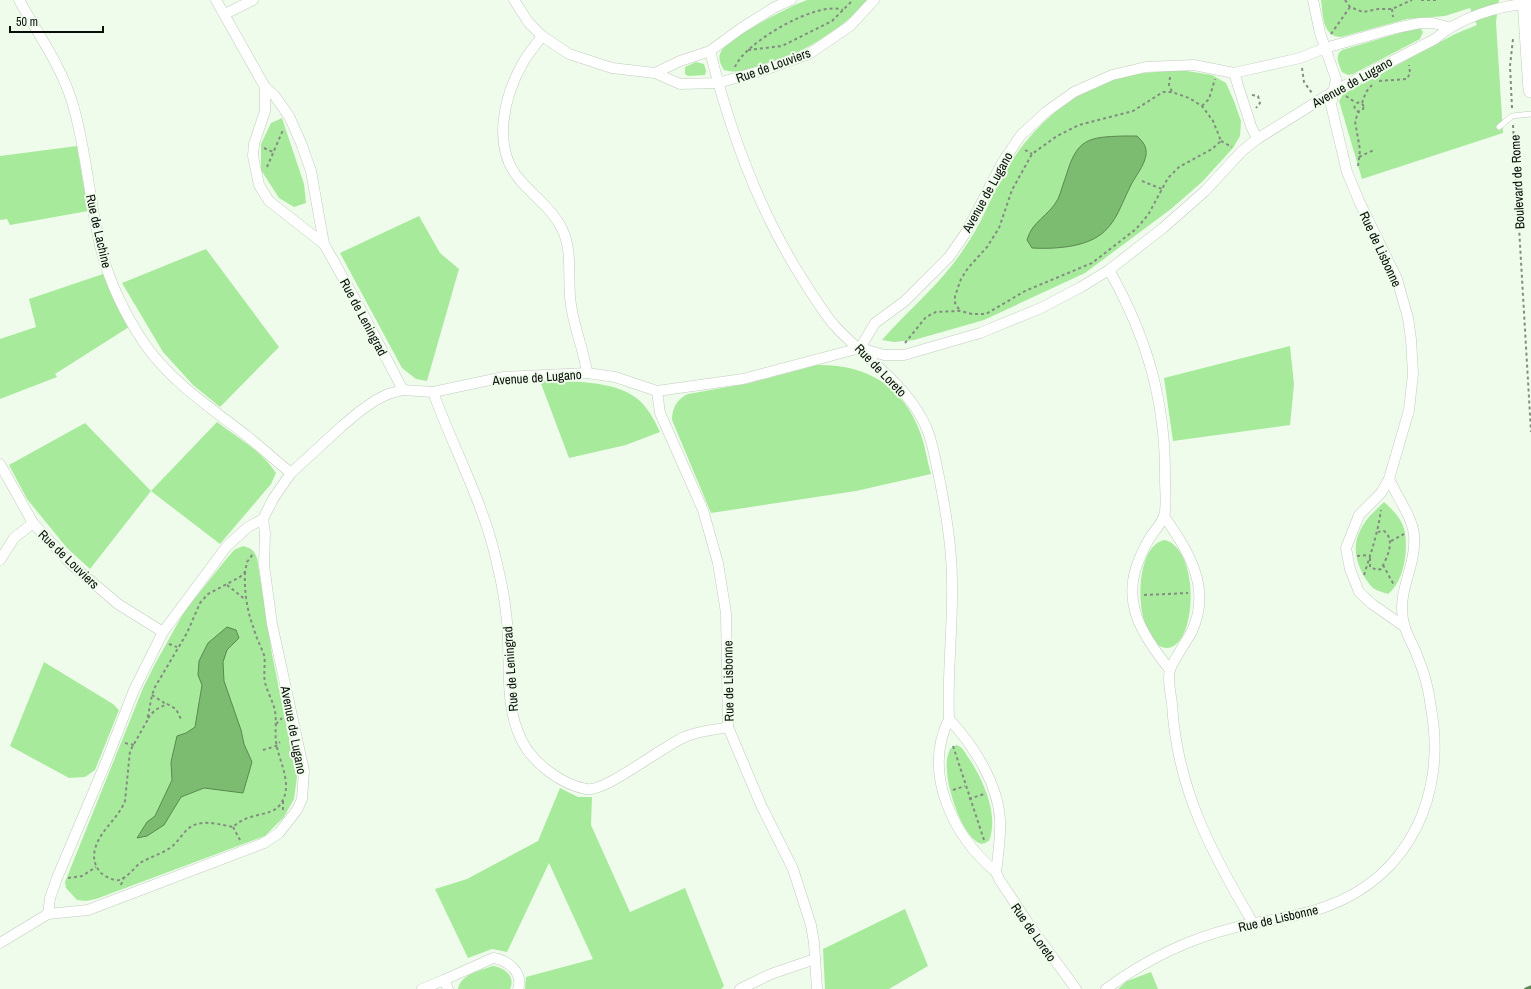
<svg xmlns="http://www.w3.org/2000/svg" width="1531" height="989" viewBox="0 0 1531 989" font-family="'Archivo Narrow',sans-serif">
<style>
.green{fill:#a8ea9c}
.water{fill:#7cbc70;stroke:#5a8851}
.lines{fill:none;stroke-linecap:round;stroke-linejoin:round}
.stream{stroke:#5a8851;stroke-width:3.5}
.lane-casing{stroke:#c0ccbd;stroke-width:6}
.street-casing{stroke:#c0ccbd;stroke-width:11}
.secondary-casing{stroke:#c0ccbd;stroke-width:16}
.path{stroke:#838c81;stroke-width:2;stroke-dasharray:3 3;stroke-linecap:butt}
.lane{stroke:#fff;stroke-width:5}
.street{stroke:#fff;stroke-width:10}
.secondary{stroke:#fff;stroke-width:15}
.labels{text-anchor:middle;stroke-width:4;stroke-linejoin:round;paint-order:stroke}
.street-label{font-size:13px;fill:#090d08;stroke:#effcec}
</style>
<rect width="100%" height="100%" fill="#effcec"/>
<!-- green -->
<g class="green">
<path d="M807,0H868C845,30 762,81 724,70C720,64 717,57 722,50C732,36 790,6 807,0Z"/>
<path d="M1321,0H1499L1496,22L1503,133L1362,179L1339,101L1343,94L1455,34L1477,25L1470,8L1445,16L1407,19L1341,37C1322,37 1323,14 1321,0Z"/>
<path d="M1416,28L1421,29L1423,32L1420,39L1353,74L1348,75L1342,72C1339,64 1334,56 1342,50Z"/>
<polygon points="696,62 704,64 706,71 705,75 688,76 685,74 685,67"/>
<path d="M1164,71H1187L1212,75L1226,83L1234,101L1241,121L1240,136L1233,148L1202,182L1171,209L1085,273L984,320L914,340L894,342L882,340C909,309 943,282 965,247C981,225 990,199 1003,175C1026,134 1061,101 1104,82C1118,75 1147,73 1164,71Z"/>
<polygon points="282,118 304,184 306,203 294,207 279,198 261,170 261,144 271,123"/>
<polygon points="77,146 88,211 10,225 7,219 0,220 0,156"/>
<polygon points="419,216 440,253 459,269 427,381 416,379 402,368 340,253"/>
<polygon points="206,249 279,347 220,407 193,385 163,352 122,283"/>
<polygon points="103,274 129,327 55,374 57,377 0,399 0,339 36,327 29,299"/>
<polygon points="1290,346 1294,384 1290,425 1173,441 1164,378"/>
<path d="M817,365C865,364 903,385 920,432C925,445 927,460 931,474L856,491L711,513L672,420C672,408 677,399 688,394L750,383Z"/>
<path d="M540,381C569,381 618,380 640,401C649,410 655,421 660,432L626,445L569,458Z"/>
<path d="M217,422C237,437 263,452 276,473L271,484L220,544L151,491L90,569L67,548L27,499L9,465L85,423L151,491Z"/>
<path d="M1384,502C1393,510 1403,520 1405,533C1408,552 1404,581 1388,594C1383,592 1377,591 1373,588C1359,574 1350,549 1360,531C1365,519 1375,511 1384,502Z"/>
<path d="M1165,540C1201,550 1197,649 1166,648C1134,646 1130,545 1165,540Z"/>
<path d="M243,546C251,548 254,550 257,558L272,654L297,777L294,799L284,817L265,836L96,899L86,901L77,900L66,888L65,882L143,688L155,664L184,612L223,563L234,550Z"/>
<polygon points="44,662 113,704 119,710 95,770 85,777 69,778 10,746"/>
<path d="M956,745C963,746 966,755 970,760C984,782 999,815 989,841L982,844C963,840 947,788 947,771C946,763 947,756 950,749Z"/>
<polygon points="560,788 578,797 592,797 591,825 630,912 685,888 724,986 721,989 525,989 526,977 593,959 549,863 507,952 492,949 468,958 435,889 467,879 538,841"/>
<polygon points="905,909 928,966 889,989 825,989 823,949"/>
<path d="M492,966C504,967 516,976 510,989H458C461,974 480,971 492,966Z"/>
<polygon points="1151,972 1158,989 1118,989 1127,981"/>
</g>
<!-- water -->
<g class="water">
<path d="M1124,136H1137C1143,142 1147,146 1146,155C1144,167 1135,176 1130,187C1119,209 1114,231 1089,241C1073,248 1049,249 1032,248L1027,240C1032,221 1049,216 1058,199C1061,192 1063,184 1066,176C1077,139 1087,137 1124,136Z"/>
<polygon points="227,627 236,630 239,638 227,650 223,662 224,681 241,730 244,744 252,762 243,793 204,788 181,797 164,825 147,836 137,838 147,822 155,816 172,780 171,762 177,736 186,733 195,727 202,685 198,675 199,661 208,643"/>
</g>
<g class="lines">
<!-- stream -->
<polyline class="stream" points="1526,989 1531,987"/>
<!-- lane casing -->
<g class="lane-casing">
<polyline id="lane" points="1499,127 1512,116 1531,114"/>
</g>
<!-- street casing -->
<g class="street-casing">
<g id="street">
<path d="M19,0C38,34 62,67 73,105C86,149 89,196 99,241C107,277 124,313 144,343C171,382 211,408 247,436C262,448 276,461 291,473"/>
<polyline points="216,0 265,87 274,95 289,116 301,143 311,171 324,244 361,310 403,390"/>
<polyline points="514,0 529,23 542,36 569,54 612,68 655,73 680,84 718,83 767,69 809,54 850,26 874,0"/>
<polyline points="1313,0 1320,33 1336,79 1331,105 1347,172 1359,201 1397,279 1408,318 1411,339 1413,374 1409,410 1389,479 1381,493 1359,515 1346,548 1350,569 1359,592 1372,604 1405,627"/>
<polyline points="225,14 253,0"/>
<path d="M542,36C536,45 529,52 524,61C504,95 491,147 520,180C534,197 553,209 563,231C573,253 567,281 571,305C574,328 584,350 587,373"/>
<path d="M710,51C730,132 759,212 805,283C814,297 823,312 834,325C866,360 908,384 927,429C934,447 937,468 941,487C947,518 952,550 952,582C953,628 947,673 949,719C922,773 953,836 996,872"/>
<polyline points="655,73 680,61 710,51 740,29 775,7 791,0"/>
<polyline points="1234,73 1251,126 1257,139"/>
<polyline points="265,87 265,111 254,144 253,156 259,185 269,201 324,244"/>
<path d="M1109,270C1147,337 1166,402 1165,480C1165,489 1167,508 1164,516C1162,523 1155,530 1151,536C1147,542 1144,549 1141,555C1119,601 1142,635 1170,670"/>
<polyline points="860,348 875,323 905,301 949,257 967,231 1002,163 1021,135 1046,112 1074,92 1112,75 1146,67 1194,65 1234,73 1300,58 1325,48 1396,28 1420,23 1433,23 1448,27"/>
<polyline points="657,391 660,413 703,510 718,563 726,613 728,727 761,805 793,869 811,925 814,943 817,989"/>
<path d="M433,392C452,445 480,496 494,551C499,571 504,592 506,613C512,655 502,702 522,741C534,764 561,784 586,789C605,793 665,744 687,736C699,731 715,730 728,727"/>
<polyline points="0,464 33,523 71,564 118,604 163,632"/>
<path d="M1164,516C1188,551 1212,587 1192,631C1187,641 1172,662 1170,670C1167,679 1171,694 1172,704C1177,789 1211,852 1253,923"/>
<polyline points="0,560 14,538 33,523"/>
<path d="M949,719C973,745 998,783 1000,820C1001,837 998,855 996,872L999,879L1032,929L1076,989"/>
<path d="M48,914L50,898L57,878L106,762L134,690L163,632L227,546L248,527L263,519L273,499L291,473L341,427L360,411L376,400L388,394L403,390L433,392L504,377L587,373L615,377L657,391L743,379L860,348L884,355H904L980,333L1041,308L1081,287L1109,270L1163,228L1205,191L1242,151L1257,139L1334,91L1435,39C1460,17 1498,6 1531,3"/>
<polyline points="0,943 48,914 88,910 264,843 279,833 297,810 302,799 304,771 272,624 264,565 265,533 263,519"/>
<polyline points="422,989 444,980"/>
<path d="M448,989L444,980L493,958C507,960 524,972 518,989"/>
<polyline points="740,989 771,974 815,959"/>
<path d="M1106,989C1145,960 1185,940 1233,928C1263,920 1295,918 1325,907C1410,877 1447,794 1431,708C1429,691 1425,674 1418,658C1415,648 1409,639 1405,628C1394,593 1417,568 1414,535C1412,516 1397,497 1389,479"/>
</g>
</g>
<!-- secondary casing -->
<g class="secondary-casing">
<polyline id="secondary" points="1525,0 1531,90"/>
</g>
<!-- path -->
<g class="path">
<polyline points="1345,0 1350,7 1363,12 1378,9 1392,9 1412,0"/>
<polyline points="1421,0 1437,0"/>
<polyline points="1392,9 1393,17"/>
<polyline points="1331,34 1350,7"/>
<polyline points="748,50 782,46 832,21 853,0"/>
<path d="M735,67C745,42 818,0 843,10"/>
<polyline points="1302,68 1304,82 1312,93"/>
<polyline points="1170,77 1169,85 1172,92"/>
<polyline points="1379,81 1407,79 1410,73 1409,65"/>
<polyline points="1252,95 1258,96 1260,103 1256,108"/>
<polyline points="1346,96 1356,103"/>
<circle cx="1359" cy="107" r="4.5"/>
<polyline points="1362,103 1366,92 1372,85"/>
<polyline points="1202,106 1209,99 1215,79"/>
<polyline points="1512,108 1510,66 1513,39"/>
<polyline points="1513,125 1531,432"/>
<polyline points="1221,141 1232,147"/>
<polyline points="264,148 273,152"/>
<polyline points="1025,150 1032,154"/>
<polyline points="1359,157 1374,150"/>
<polyline points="1358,166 1360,150 1355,121 1359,111"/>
<polyline points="267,167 283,130"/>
<polyline points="1142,181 1162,189"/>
<polyline points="905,343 926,317 936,312 960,311 972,314 986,314 1025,291 1092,263 1136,229 1148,215 1168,178 1179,167 1212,149 1221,141 1213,121 1202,106 1189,98 1172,92 1163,92 1133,111 1079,125 1057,136 1032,154 1012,190 999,228 987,247 968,268 961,279 955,296 955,303 960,311"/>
<polyline points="1391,541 1404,534"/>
<polyline points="1357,556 1370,555"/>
<path d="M1370,558V567L1377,570L1381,569C1387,558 1396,540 1384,531L1378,532"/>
<polyline points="1383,565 1394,585"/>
<path d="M245,572C244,591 247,611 254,629C256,638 261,646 264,655C266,663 263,673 265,682C267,692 273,701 275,711C277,723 274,736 277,747C281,766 294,788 279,806C270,817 248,812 233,827C222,825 206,820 194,825C184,829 179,842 170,848C161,854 150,857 140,863C134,868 127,878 119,880C113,881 104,876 100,872C94,864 93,858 95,849C100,830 118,819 125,801L130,751L147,721L152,695L155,687L187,633L200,603L208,594L240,577L245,572L247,562L253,554"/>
<path d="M1364,575C1371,553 1378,532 1381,510"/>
<polyline points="227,585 246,600"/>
<polyline points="1144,595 1188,593"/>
<polyline points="169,644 177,647"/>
<polyline points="152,695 166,704"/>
<polyline points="148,718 155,710 167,704 176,709 182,721"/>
<polyline points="276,724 282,718"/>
<polyline points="125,743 134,745"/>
<polyline points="953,746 985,843"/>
<polyline points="263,750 276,746 280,742"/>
<polyline points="953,790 965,786"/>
<polyline points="969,799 984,794"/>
<polyline points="283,801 283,810"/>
<polyline points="233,827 240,840"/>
<polyline points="68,878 82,876 96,867"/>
<polyline points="121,885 124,877"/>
</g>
<!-- lane -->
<use href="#lane" class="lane"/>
<!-- street -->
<use href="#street" class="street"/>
<!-- secondary -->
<use href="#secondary" class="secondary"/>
</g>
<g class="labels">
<!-- street labels -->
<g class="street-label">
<text transform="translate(773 65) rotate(-20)" y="5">Rue de Louviers</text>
<text transform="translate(1352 82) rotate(-29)" y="5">Avenue de Lugano</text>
<text transform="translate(1517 182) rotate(-93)" y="5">Boulevard de Rome</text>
<text transform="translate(987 192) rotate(-61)" y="5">Avenue de Lugano</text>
<text transform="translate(99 231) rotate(77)" y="5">Rue de Lachine</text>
<text transform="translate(1381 249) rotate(65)" y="5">Rue de Lisbonne</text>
<text transform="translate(364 317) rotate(62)" y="5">Rue de Leningrad</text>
<text transform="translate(881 370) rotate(46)" y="5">Rue de Loreto</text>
<text transform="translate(537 377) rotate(-4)" y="5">Avenue de Lugano</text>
<text transform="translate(69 559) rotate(44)" y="5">Rue de Louviers</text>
<text transform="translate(510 669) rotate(-94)" y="5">Rue de Leningrad</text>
<text transform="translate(728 681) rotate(-91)" y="5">Rue de Lisbonne</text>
<text transform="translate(294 730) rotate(79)" y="5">Avenue de Lugano</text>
<text transform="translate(1278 918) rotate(-13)" y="5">Rue de Lisbonne</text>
<text transform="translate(1034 932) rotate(55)" y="5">Rue de Loreto</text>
</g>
</g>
<!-- scale -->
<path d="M10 26v6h93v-6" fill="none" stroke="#090d08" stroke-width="2"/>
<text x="16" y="26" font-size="12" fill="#090d08" stroke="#effcec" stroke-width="3" paint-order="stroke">50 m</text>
</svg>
